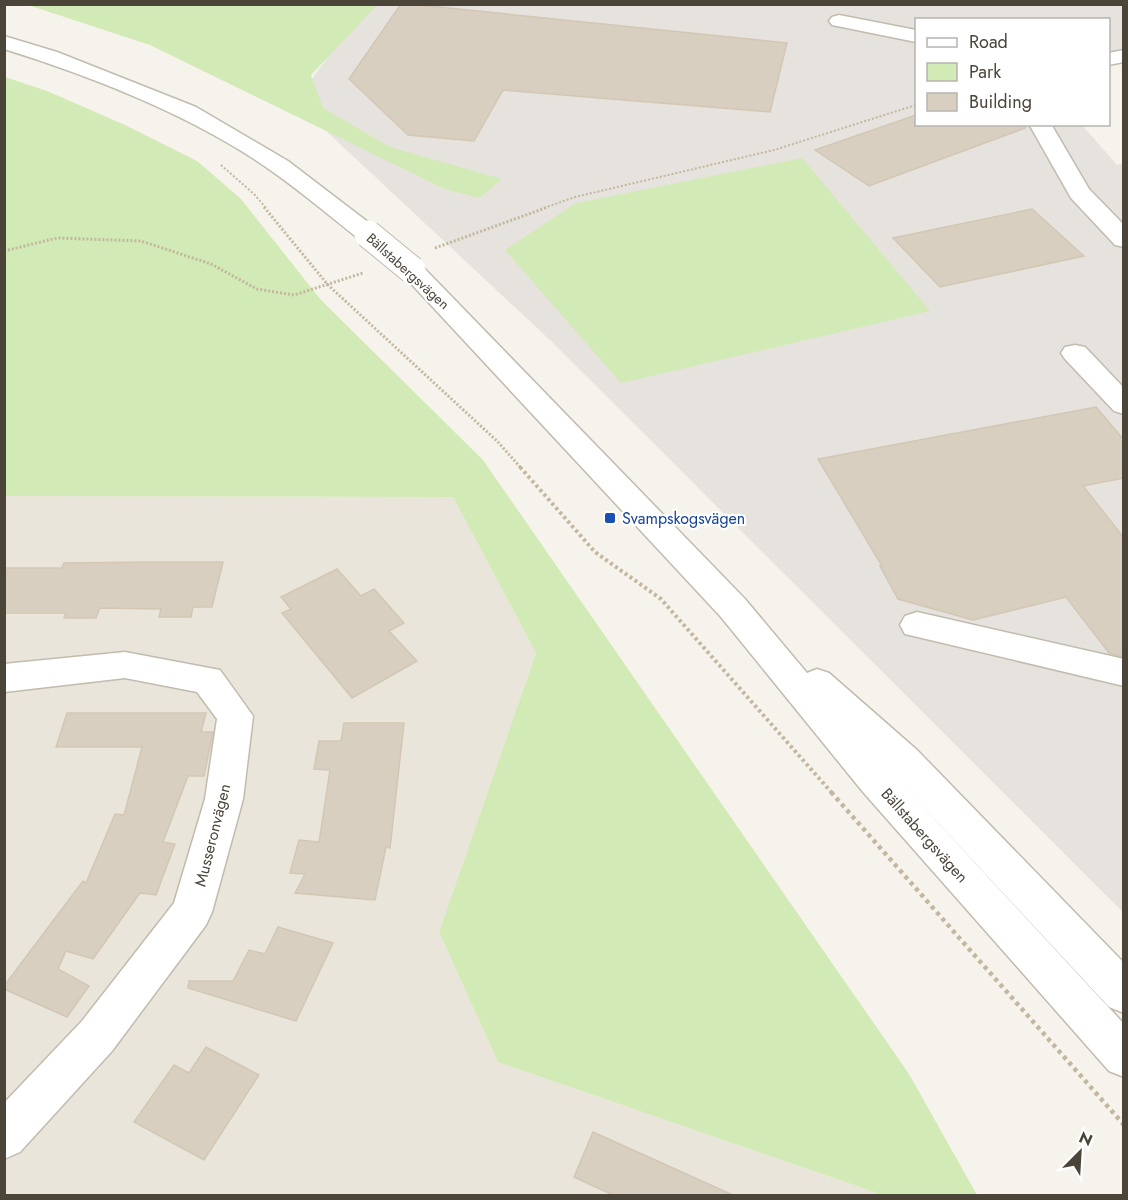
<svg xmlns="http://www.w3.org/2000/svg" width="1128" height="1200" viewBox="0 0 1128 1200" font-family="Jost,sans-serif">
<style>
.residential{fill:#eae5da}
.industrial{fill:#e6e2dd}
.green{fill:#d2eab5}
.building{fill:#d8cfc1;stroke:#d3c7b4;stroke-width:1.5}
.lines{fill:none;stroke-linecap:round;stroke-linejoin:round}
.minor-casing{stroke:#c2bbae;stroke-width:3}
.path-far3{stroke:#c4b79f;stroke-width:2;stroke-dasharray:2 2;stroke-linecap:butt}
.path-far2{stroke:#c4b79f;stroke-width:3;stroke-dasharray:2 2;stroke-linecap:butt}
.path-far1{stroke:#c4b79f;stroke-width:4;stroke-dasharray:3 3;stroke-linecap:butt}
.path{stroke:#c4b79f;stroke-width:4.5;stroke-dasharray:4 4;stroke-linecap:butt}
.minor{fill:#fff;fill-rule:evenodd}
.minor-bridge-casing{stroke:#c2bbae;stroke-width:29;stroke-linecap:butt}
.minor-bridge{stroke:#fff;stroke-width:27}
.transit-dot{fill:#1a4fb4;stroke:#fff;stroke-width:2}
.labels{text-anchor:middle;stroke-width:4.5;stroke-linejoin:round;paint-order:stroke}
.far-street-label{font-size:14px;fill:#4b4439;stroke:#fff}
.transit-label{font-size:16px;fill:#164399;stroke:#fff;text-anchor:start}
.street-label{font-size:16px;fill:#4b4439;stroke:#fff}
</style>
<rect width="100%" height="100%" fill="#f6f3ec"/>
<!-- residential -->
<polygon class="residential" points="5,496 453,497 536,653 439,932 498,1062 883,1195 5,1196"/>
<!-- industrial -->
<polygon class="industrial" points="366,5 1123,5 1123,49 1109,57 1108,20 916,20 916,124 1082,125 1117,165 1123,163 1123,912 550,340 295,102"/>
<!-- green -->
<g class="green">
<polygon points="28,5 377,5 311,75 323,108 390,147 502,179 479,198 445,189 150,45"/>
<polygon points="5,77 47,91 125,125 197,161 241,199 321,300 483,460 909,1074 977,1195 883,1195 498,1062 439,932 536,653 453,497 5,496"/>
<polygon points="802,158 930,311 621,383 505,250 576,203"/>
</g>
<!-- building -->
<g class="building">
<polygon points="401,4 410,4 787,43 770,112 503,90 474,141 408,135 349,79"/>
<polygon points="916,115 916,124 1025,124 1025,128 869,186 815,150"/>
<polygon points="1032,209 1084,256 940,287 893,238"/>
<polygon points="1096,407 1124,440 1124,478 1083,486 1124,538 1124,657 1109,653 1066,597 973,620 898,599 880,566 882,566 818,459"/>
<polygon points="155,562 223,562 212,607 193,607 191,617 159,617 161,609 100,608 96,618 64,618 66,613 4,613 4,568 62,568 64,563"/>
<polygon points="337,569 361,596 374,589 404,623 389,631 417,661 352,698 282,613 291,609 281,597"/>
<polygon points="67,713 206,713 201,732 213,732 204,776 188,776 163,842 175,844 156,895 140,893 93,959 66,951 58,969 89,986 67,1017 4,989 4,986 83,881 86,883 115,814 124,815 142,747 56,747"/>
<polygon points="344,723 404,723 390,848 386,847 375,900 295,893 305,874 290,873 299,840 319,842 330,770 314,769 319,741 341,741"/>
<polygon points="278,927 333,943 296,1021 188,988 189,981 233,981 249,950 265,954"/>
<polygon points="206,1047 259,1075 204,1160 134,1122 174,1065 189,1073"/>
<polygon points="593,1132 735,1196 615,1196 574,1177"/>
</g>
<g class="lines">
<!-- minor casing -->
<g class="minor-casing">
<g id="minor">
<polygon points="839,15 916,30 916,42 832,25 829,21 832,17"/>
<path d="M4,36L57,52L196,107L288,161L377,229L380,234L377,239L368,241L359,239C331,217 303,193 273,172C198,118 92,76 4,49Z"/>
<polygon points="1124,50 1124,62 1108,65 1108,53"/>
<polygon points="1029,124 1051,124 1089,189 1124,225 1124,247 1115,245 1071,198"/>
<polygon points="412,262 421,265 745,599 807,673 817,669 829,673 917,750 1124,963 1124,1013 1109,1007 889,770 1124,1024 1124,1077 1109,1071 863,792 721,617 403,275 399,270 403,265"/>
<polygon points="1075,345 1085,347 1124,388 1124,414 1114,411 1065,359 1061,353 1065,347"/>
<polygon points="917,612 1124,659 1124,686 905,634 900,625 905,616"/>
<polygon points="125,652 220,670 253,716 243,799 212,912 206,925 112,1051 20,1152 4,1159 4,1103 82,1021 174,903 205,799 217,719 197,692 125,678 4,692 4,664"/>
</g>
</g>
<!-- path-far3 -->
<g class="path-far3">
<polyline points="221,165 254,194 266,208"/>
<polyline points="544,208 575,197 774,150 916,105"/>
</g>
<!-- path-far2 -->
<g class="path-far2">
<polyline points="264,207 328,285 497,441 521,468"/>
<polyline points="435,248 548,207"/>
<polyline points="4,251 57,238 141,241 211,264 257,289 294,295 363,273"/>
</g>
<!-- path-far1 -->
<polyline class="path-far1" points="520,467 595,552 661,599 832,793"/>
<!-- path -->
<polyline class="path" points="831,792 1124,1125"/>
<!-- minor -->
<use href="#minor" class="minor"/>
<!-- minor-bridge casing -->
<g class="minor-bridge-casing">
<polyline id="minor-bridge" points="368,234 412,270"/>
</g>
<!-- minor-bridge -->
<use href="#minor-bridge" class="minor-bridge"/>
</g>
<!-- markers -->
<rect class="transit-dot" x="604" y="512" width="12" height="12" rx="3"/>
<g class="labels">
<!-- far-street labels -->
<g class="far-street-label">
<text transform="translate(408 271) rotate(42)" y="5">Bällstabergsvägen</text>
</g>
<!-- transit labels -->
<g class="transit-label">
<text x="622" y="524">Svampskogsvägen</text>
</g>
<!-- street labels -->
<g class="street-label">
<text transform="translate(212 835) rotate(-76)" y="6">Musseronvägen</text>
<text transform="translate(925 835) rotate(48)" y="6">Bällstabergsvägen</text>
</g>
</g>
<!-- border -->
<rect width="1128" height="1200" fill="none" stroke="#4b4439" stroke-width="12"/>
<!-- legend -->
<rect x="915" y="18" width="195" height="108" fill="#ffffff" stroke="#b7b4b0" stroke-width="1.5"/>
<rect x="927" y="38" width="30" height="9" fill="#ffffff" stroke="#b7b4b0" stroke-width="1.5"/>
<text x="969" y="48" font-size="18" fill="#4b4439">Road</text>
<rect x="927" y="63" width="30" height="18" fill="#d2eab5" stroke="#b7b4b0" stroke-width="1.5"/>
<text x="969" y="78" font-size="18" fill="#4b4439">Park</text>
<rect x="927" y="93" width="30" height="18" fill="#d8cfc1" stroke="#b7b4b0" stroke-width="1.5"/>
<text x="969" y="108" font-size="18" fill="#4b4439">Building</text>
<!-- north arrow -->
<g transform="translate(1080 1152) rotate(24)" stroke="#ffffff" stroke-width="4.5" paint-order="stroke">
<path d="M0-4.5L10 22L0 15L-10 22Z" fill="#4b4439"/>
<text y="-9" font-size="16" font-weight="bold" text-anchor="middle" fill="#4b4439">N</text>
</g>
</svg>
